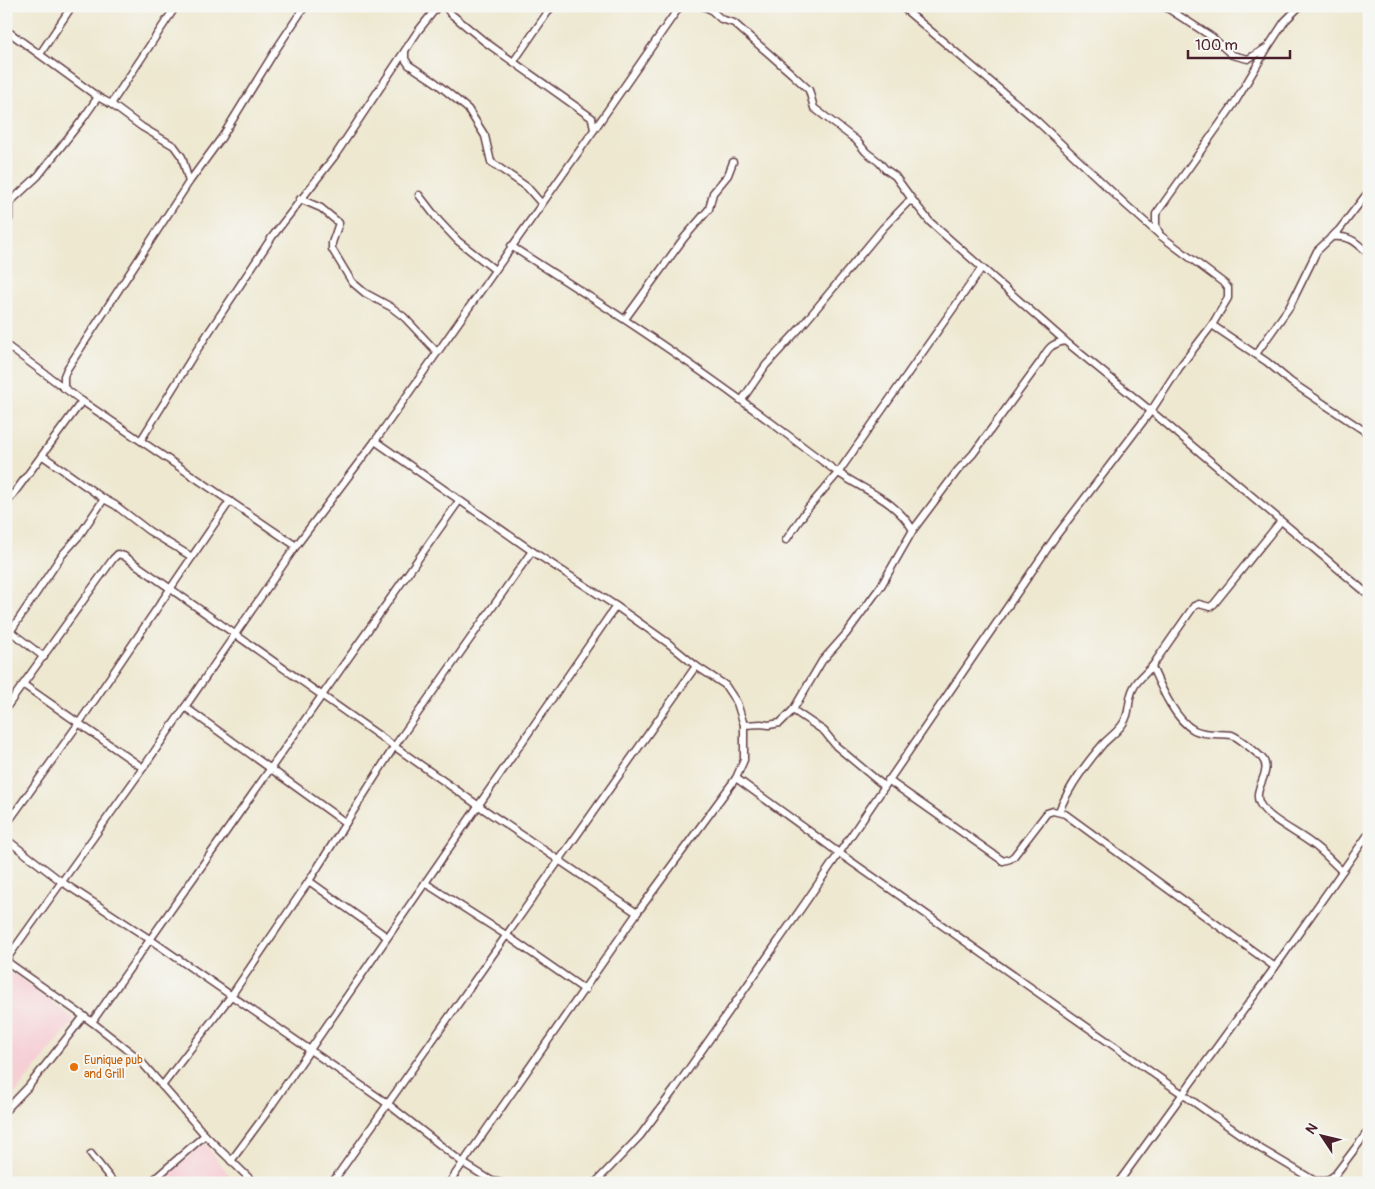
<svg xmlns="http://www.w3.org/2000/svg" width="1375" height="1189" viewBox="0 0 1375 1189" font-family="Pangolin,sans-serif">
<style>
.built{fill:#f6cfd5}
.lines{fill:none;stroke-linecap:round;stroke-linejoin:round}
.street-casing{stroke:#633d44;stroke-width:9}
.street{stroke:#fff;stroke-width:6}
.food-dot{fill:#e8710a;stroke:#f6f6f2;stroke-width:2}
.labels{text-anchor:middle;stroke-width:4;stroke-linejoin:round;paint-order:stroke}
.food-label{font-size:12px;fill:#c56008;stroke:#f6f6f2;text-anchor:start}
</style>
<rect width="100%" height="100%" fill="#f6f6f2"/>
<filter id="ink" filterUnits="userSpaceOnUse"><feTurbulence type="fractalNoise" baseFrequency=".02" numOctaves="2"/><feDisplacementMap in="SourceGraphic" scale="10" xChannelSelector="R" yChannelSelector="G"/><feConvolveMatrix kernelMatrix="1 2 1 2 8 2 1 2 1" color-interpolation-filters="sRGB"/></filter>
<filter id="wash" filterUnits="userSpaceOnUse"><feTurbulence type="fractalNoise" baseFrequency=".0096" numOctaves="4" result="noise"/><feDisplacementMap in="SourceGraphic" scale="20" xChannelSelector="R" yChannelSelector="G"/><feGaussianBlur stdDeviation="1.12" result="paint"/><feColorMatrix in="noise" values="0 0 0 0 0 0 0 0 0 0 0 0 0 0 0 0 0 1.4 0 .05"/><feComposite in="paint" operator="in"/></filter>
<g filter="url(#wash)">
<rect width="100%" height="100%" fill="#eee8d0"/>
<!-- built -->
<g class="built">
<polygon points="6,973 15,974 75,1020 6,1105"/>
<polygon points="204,1142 233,1180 238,1183 159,1183"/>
</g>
</g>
<g filter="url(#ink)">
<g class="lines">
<!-- street casing -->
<g class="street-casing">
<g id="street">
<polyline points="703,6 710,9 721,19 734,23 792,74 809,90 814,108 856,140 866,152 879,162 885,169 895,176 914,202"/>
<polyline points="1164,6 1212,37 1232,55 1248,59 1266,48"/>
<polyline points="6,30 98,97 111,104 142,127 174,146 182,157 189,182"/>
<polyline points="405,51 405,59 409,65 435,82 468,109 485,136 491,162 527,187 541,203"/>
<polyline points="40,54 72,6"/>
<polyline points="514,61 552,6"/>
<polyline points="111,104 176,6"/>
<polyline points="594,130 680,6"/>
<polyline points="419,195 439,221 458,241 495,270"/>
<polyline points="300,199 321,208 339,223 332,243 332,249 352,282 365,293 391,307 404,317 437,352"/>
<polyline points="6,223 9,219 9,203 38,176 82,120 98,97"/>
<polyline points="1159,232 1156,226 1156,214 1234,104 1268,47 1285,21 1300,6"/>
<path d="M1331,237C1350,235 1356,242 1369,254"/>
<path d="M511,246C589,296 667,346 742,401C774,424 804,448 836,471C865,492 894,498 913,530"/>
<polyline points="625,319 684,238 709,209 713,193 728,175 733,162"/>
<polyline points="1212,325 1267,362 1291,382 1369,434"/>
<polyline points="6,345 82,401 6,504"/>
<polyline points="1256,354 1290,306 1317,251 1339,230 1369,191"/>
<polyline points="64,388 64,376 67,369 189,182 222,137 275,51 305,6"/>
<polyline points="742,400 766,365 801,327 883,228 909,201 914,202 930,222 1065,341 1151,411 1369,595"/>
<polyline points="82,401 296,546"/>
<polyline points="141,440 193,356 272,237 334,157 418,31 438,6"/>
<polyline points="375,441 532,551 616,606 668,643 696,666 725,685 737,703 744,725 744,760 736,778 637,913 449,1183"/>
<polyline points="43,456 104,499 115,505 149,531 192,557"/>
<polyline points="786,540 808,508 838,473 981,269"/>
<polyline points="6,628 44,657"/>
<polyline points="6,638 62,555 79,536 104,499"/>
<path d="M1152,667C1161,687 1175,720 1194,730C1206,736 1219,733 1232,735C1238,737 1257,753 1262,758C1274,772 1251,789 1260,804C1268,819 1297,832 1311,843C1323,851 1332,862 1342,871"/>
<polyline points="24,685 143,768"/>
<polyline points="185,707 346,823"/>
<polyline points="6,708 113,559 118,554 124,556 479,806 637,913"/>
<polyline points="793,710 824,731 836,746 884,786"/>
<path d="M744,725L761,724L769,725L780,723L793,710L822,661L846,634L881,586L913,530L958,470L973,454L1041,361C1048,348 1051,344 1065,341"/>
<polyline points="736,778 839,853 1211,1114 1261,1149 1315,1181 1326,1181 1335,1175 1369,1130"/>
<polyline points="888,780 1003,861 1010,859 1014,856 1047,813 1053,811 1065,814 1275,967"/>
<path d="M1059,811C1070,785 1085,765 1103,744C1109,738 1117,732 1122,725C1131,714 1127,701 1133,689C1138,677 1151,671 1157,659L1194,606L1199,604L1210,607L1214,604L1280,522"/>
<polyline points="6,825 79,723 230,501"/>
<polyline points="6,839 62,882 151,940 388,1104 463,1163 492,1181 502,1183"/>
<polyline points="309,881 387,937"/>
<polyline points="425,883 506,935 585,990"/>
<polyline points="6,960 143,768 296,546 375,441 594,130 592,118 484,41 450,13 445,6"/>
<polyline points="6,961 92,1022 138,1058 205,1135 254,1183"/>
<polyline points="92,1022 459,501"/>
<polyline points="162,1086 231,996 309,881 394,747 532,551"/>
<polyline points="6,1110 28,1087 84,1016"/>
<polyline points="91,1154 114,1183"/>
<polyline points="231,1161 265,1115 616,606"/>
<polyline points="150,1183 205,1135"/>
<polyline points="332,1183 696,666"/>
<polyline points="595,1183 640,1136 674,1090 805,903 1056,536 1151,411 1179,368 1212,325 1228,298 1228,288 1225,284 1161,236 1126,205 1036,120 901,6"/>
<polyline points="1118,1183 1275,967 1369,833"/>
</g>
</g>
<!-- street -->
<use href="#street" class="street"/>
</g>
</g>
<!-- markers -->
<circle class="food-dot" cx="74" cy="1067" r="5"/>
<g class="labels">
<!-- food labels -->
<g class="food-label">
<text x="84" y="1064">Eunique pub<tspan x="84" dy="14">and Grill</tspan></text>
</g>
</g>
<!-- margin -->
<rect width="1375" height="1189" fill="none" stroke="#f6f6f2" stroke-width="25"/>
<!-- north arrow -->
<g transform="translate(1322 1136) rotate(305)" stroke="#f6f6f2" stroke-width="4" paint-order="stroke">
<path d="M0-4L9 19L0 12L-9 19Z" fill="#4a1f2b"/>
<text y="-8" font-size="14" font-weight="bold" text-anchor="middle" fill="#4a1f2b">N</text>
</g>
<!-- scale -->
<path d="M1188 50v8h102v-8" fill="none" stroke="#4a1f2b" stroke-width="2.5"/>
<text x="1195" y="50" font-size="15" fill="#4a1f2b" stroke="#f6f6f2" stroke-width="4" paint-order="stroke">100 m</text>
</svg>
